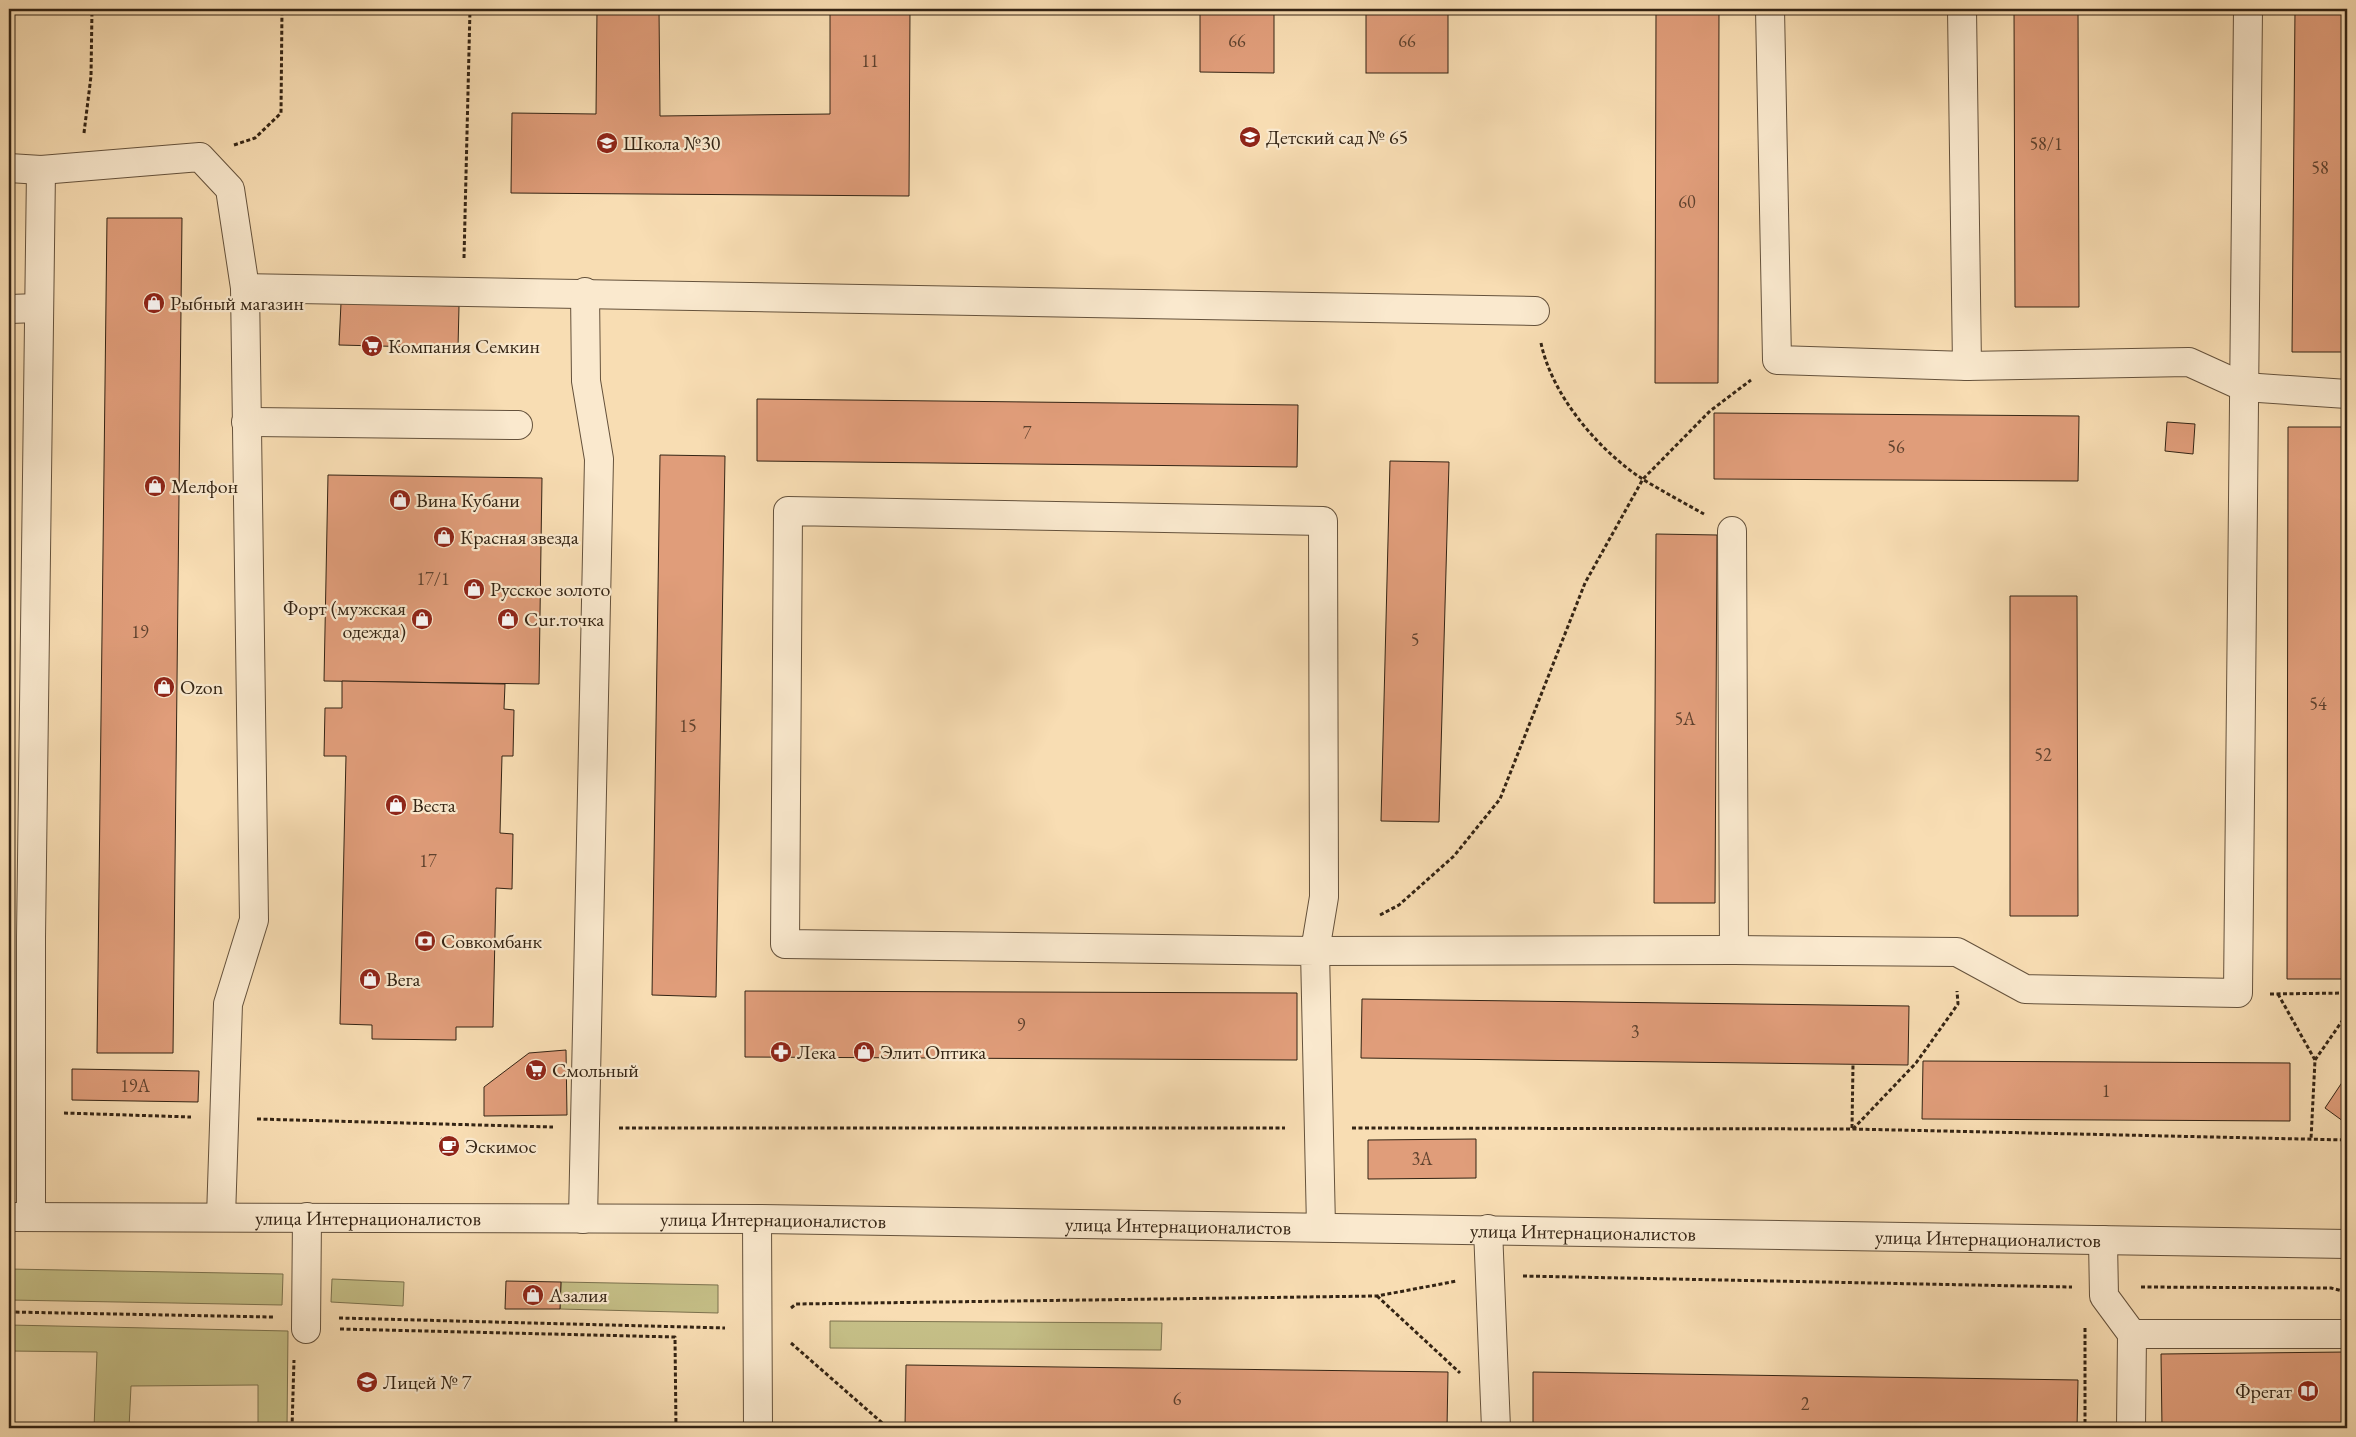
<svg xmlns="http://www.w3.org/2000/svg" width="2356" height="1437" viewBox="0 0 2356 1437" font-family="'EB Garamond',serif">
<style>
.green{fill:#c5bf87;stroke:#7c724e}
.building{fill:#e09d7a;stroke:#342414}
.lines{fill:none;stroke-linecap:round;stroke-linejoin:round}
.minor-casing{stroke:#65523c;stroke-width:30}
.path{stroke:#342414;stroke-width:3;stroke-dasharray:4 2.5;stroke-linecap:butt}
.minor{stroke:#fae9ce;stroke-width:28}
.labels{text-anchor:middle;stroke-width:4.5;stroke-linejoin:round;paint-order:stroke}
.number-label{font-size:18px;fill:#5f422e}
.poi-label{font-size:20px;fill:#342414;stroke:#fae9ce;text-anchor:start}
.street-label{font-size:20px;fill:#342414;stroke:#fae9ce}
</style>
<rect width="100%" height="100%" fill="#f8ddb3"/>
<filter id="stains"><feTurbulence type="fractalNoise" baseFrequency=".004" numOctaves="4"/><feColorMatrix values="0 0 0 0 .2 0 0 0 0 .09 0 0 0 0 .02 0 0 0 .5 -.17"/></filter>
<radialGradient id="worn" r=".72"><stop offset=".6" stop-color="#630" stop-opacity="0"/><stop offset="1" stop-color="#630" stop-opacity=".3"/></radialGradient>
<!-- green -->
<g class="green">
<polygon points="9,1269 283,1274 282,1305 9,1300"/>
<polygon points="332,1279 404,1282 403,1306 331,1302"/>
<polygon points="561,1282 718,1285 718,1313 560,1309"/>
<polygon points="830,1321 1162,1323 1161,1350 830,1348"/>
<polygon points="9,1325 288,1331 287,1428 258,1428 258,1385 131,1386 129,1428 94,1428 97,1352 9,1351"/>
</g>
<!-- building -->
<g class="building">
<polygon points="597,9 659,9 660,116 830,114 830,9 910,9 909,196 511,193 512,113 596,114"/>
<polygon points="1200,9 1274,9 1274,73 1200,72"/>
<rect x="1366" y="9" width="82" height="64"/>
<polygon points="1656,9 1719,9 1718,383 1655,383"/>
<polygon points="2014,9 2078,9 2079,307 2015,307"/>
<polygon points="2295,9 2347,9 2347,352 2292,352"/>
<polygon points="107,218 182,218 173,1053 97,1053"/>
<polygon points="341,303 459,306 458,348 339,345"/>
<polygon points="757,399 1298,405 1297,467 757,461"/>
<polygon points="1714,413 2079,416 2078,481 1714,479"/>
<polygon points="2167,422 2195,424 2193,454 2165,451"/>
<polygon points="2288,427 2347,427 2347,979 2287,979"/>
<polygon points="660,455 725,456 716,997 652,995"/>
<polygon points="1390,461 1449,462 1439,822 1381,821"/>
<polygon points="328,475 542,478 539,684 324,681"/>
<polygon points="1656,534 1717,535 1715,903 1654,903"/>
<polygon points="2010,596 2077,596 2078,916 2010,916"/>
<polygon points="342,681 505,684 504,709 514,710 513,756 502,756 500,833 513,834 512,889 496,888 493,1027 456,1027 456,1040 372,1039 372,1025 340,1024 346,756 324,756 325,708 342,708"/>
<polygon points="745,991 1297,993 1297,1060 745,1057"/>
<polygon points="1362,999 1909,1006 1908,1065 1361,1058"/>
<polygon points="566,1050 567,1115 484,1116 484,1087 529,1053"/>
<polygon points="1923,1061 2290,1063 2290,1121 1922,1119"/>
<polygon points="72,1069 199,1071 198,1102 72,1100"/>
<polygon points="2347,1075 2347,1124 2325,1108"/>
<polygon points="441,1138 457,1139 456,1154 441,1153"/>
<polygon points="1476,1139 1476,1178 1368,1179 1368,1140"/>
<polygon points="506,1281 561,1282 560,1309 505,1309"/>
<polygon points="2346,1352 2347,1428 2162,1428 2161,1354"/>
<polygon points="906,1365 1448,1372 1447,1428 905,1427"/>
<polygon points="1533,1372 2078,1380 2077,1428 1533,1428"/>
</g>
<g class="lines">
<!-- minor casing -->
<g class="minor-casing">
<g id="minor">
<polyline points="1770,9 1777,360 1967,366 2189,362 2244,387 2347,394"/>
<polyline points="1962,9 1967,366"/>
<polyline points="9,168 41,170 200,157 230,189 245,288 254,920 228,1004 221,1217"/>
<polyline points="245,288 1535,311"/>
<polyline points="9,309 39,308"/>
<polyline points="246,422 518,425"/>
<polyline points="1732,531 1734,950"/>
<path id="s1" d="M9,1217L757,1219L2347,1244"/>
<polyline points="31,1217 31,937 41,170"/>
<polyline points="583,1219 599,459 586,381 585,292"/>
<polyline points="757,1219 758,1428"/>
<polyline points="1321,1227 1315,951 785,944 788,511 1323,521 1324,897 1315,951 1734,950 1957,952 2025,989 2238,993 2248,9"/>
<polyline points="1488,1229 1496,1428"/>
<polyline points="2103,1240 2104,1296 2132,1334 2131,1428"/>
<polyline points="306,1329 307,1217"/>
<polyline points="2132,1334 2347,1334"/>
</g>
</g>
<!-- path -->
<g class="path">
<polyline points="84,133 91,76 92,9"/>
<polyline points="234,145 255,138 281,113 282,9"/>
<polyline points="464,258 470,9"/>
<path d="M1541,343C1552,396 1599,451 1644,480C1664,492 1684,503 1704,514"/>
<polyline points="1380,915 1399,905 1454,856 1500,799 1585,583 1643,479 1710,411 1751,380"/>
<polyline points="2270,994 2347,993"/>
<polyline points="2278,994 2315,1060 2311,1139"/>
<polyline points="2315,1060 2347,1014"/>
<polyline points="64,1113 191,1117"/>
<polyline points="257,1119 553,1127"/>
<polyline points="619,1128 1285,1128"/>
<polyline points="1352,1128 1852,1129 2347,1140"/>
<polyline points="1852,1128 1853,1064"/>
<polyline points="1853,1129 1916,1063 1958,1004 1957,991"/>
<polyline points="1523,1276 2072,1287"/>
<polyline points="2141,1287 2331,1288 2347,1292"/>
<polyline points="1377,1296 1460,1373"/>
<polyline points="791,1308 796,1304 1377,1296 1457,1281"/>
<polyline points="9,1312 273,1317"/>
<polyline points="339,1318 725,1328"/>
<polyline points="2085,1328 2085,1428"/>
<polyline points="340,1329 675,1337 676,1428"/>
<polyline points="791,1343 888,1428"/>
<polyline points="292,1428 294,1360"/>
</g>
<!-- minor -->
<use href="#minor" class="minor"/>
</g>
<!-- icons -->
<defs>
<g id="school-disc" transform="scale(1.125)"><circle r="9.5" fill="#8f2418" stroke="#fae9ce"/><path d="M0-5L7-2L0 1L-7-2ZM-4 1L0 2.5L4 1V4Q0 6-4 4Z" fill="#fff"/></g>
<g id="shop-disc" transform="scale(1.125)"><circle r="9.5" fill="#8f2418" stroke="#fae9ce"/><path d="M-5-2.5h2.3a2.7 3.5 0 0 1 5.4 0H5L5.5 6h-11ZM-1.5-2.5h3a1.5 2.3 0 0 0-3 0Z" fill="#fff"/></g>
<g id="supermarket-disc" transform="scale(1.125)"><circle r="9.5" fill="#8f2418" stroke="#fae9ce"/><path d="M-6-5.5h2.5l.6 2H6L4.5 2H-2.5L-4.4-4H-6ZM-1.5 3.2a1.3 1.3 0 1 0 .1 0ZM3 3.2a1.3 1.3 0 1 0 .1 0Z" fill="#fff"/></g>
<g id="bank-disc" transform="scale(1.125)"><circle r="9.5" fill="#8f2418" stroke="#fae9ce"/><path d="M-6-4H6V4H-6ZM0-2.3a2.3 2.3 0 1 0 0 4.6a2.3 2.3 0 1 0 0-4.6Z" fill="#fff"/></g>
<g id="pharmacy-disc" transform="scale(1.125)"><circle r="9.5" fill="#8f2418" stroke="#fae9ce"/><path d="M-2-6h4v4h4v4h-4v4h-4v-4h-4v-4h4Z" fill="#fff"/></g>
<g id="cafe-disc" transform="scale(1.125)"><circle r="9.5" fill="#8f2418" stroke="#fae9ce"/><path d="M-5.5-4.5H6V0H3Q3 3.5 0 3.5H-2.5Q-5.5 3.5-5.5 0ZM3-3.2v2h1.7v-2ZM-6 4.5H4V6H-6Z" fill="#fff"/></g>
<g id="library-disc" transform="scale(1.125)"><circle r="9.5" fill="#8f2418" stroke="#fae9ce"/><path d="M-6-4Q-3-5.5-.7-3.5V5Q-3 3-6 4ZM6-4Q3-5.5 .7-3.5V5Q3 3 6 4Z" fill="#fff"/></g>
</defs>
<g fill-rule="evenodd">
<use href="#school-disc" x="1250" y="137"/>
<use href="#school-disc" x="607" y="143"/>
<use href="#shop-disc" x="154" y="303"/>
<use href="#supermarket-disc" x="372" y="346"/>
<use href="#shop-disc" x="155" y="486"/>
<use href="#shop-disc" x="400" y="500"/>
<use href="#shop-disc" x="444" y="537"/>
<use href="#shop-disc" x="474" y="589"/>
<use href="#shop-disc" x="422" y="619"/>
<use href="#shop-disc" x="508" y="619"/>
<use href="#shop-disc" x="164" y="687"/>
<use href="#shop-disc" x="396" y="805"/>
<use href="#bank-disc" x="425" y="941"/>
<use href="#shop-disc" x="370" y="979"/>
<use href="#pharmacy-disc" x="781" y="1052"/>
<use href="#shop-disc" x="864" y="1052"/>
<use href="#supermarket-disc" x="536" y="1070"/>
<use href="#cafe-disc" x="449" y="1146"/>
<use href="#shop-disc" x="533" y="1295"/>
<use href="#school-disc" x="367" y="1382"/>
<use href="#library-disc" x="2308" y="1391"/>
</g>
<g class="labels">
<!-- number labels -->
<g class="number-label">
<text x="1237" y="47">66</text>
<text x="1407" y="47">66</text>
<text x="870" y="67">11</text>
<text x="2046" y="150">58/1</text>
<text x="2320" y="174">58</text>
<text x="1687" y="208">60</text>
<text x="1027" y="439">7</text>
<text x="1896" y="453">56</text>
<text x="433" y="585">17/1</text>
<text x="140" y="638">19</text>
<text x="1415" y="646">5</text>
<text x="2318" y="710">54</text>
<text x="1685" y="725">5А</text>
<text x="688" y="732">15</text>
<text x="2043" y="761">52</text>
<text x="428" y="867">17</text>
<text x="1021" y="1031">9</text>
<text x="1635" y="1038">3</text>
<text x="135" y="1092">19А</text>
<text x="2106" y="1097">1</text>
<text x="1422" y="1165">3А</text>
<text x="1177" y="1405">6</text>
<text x="1805" y="1410">2</text>
</g>
<!-- poi labels -->
<g class="poi-label">
<text x="1266" y="144">Детский сад № 65</text>
<text x="623" y="150">Школа №30</text>
<text x="170" y="310">Рыбный магазин</text>
<text x="388" y="353">Компания Семкин</text>
<text x="171" y="493">Мелфон</text>
<text x="416" y="507">Вина Кубани</text>
<text x="460" y="544">Красная звезда</text>
<text x="490" y="596">Русское золото</text>
<text x="406" y="615" text-anchor="end">Форт (мужская<tspan x="406" dy="23">одежда)</tspan></text>
<text x="524" y="626">Cur.точка</text>
<text x="180" y="694">Ozon</text>
<text x="412" y="812">Веста</text>
<text x="441" y="948">Совкомбанк</text>
<text x="386" y="986">Вега</text>
<text x="797" y="1059">Лека</text>
<text x="880" y="1059">Элит Оптика</text>
<text x="552" y="1077">Смольный</text>
<text x="465" y="1153">Эскимос</text>
<text x="549" y="1302">Азалия</text>
<text x="383" y="1389">Лицей № 7</text>
<text x="2292" y="1398" text-anchor="end">Фрегат</text>
</g>
<!-- street labels -->
<g class="street-label">
<text dy="7" stroke="none"><textPath href="#s1" startOffset="359">улица Интернационалистов</textPath></text>
<text dy="7" stroke="none"><textPath href="#s1" startOffset="764">улица Интернационалистов</textPath></text>
<text dy="7" stroke="none"><textPath href="#s1" startOffset="1169">улица Интернационалистов</textPath></text>
<text dy="7" stroke="none"><textPath href="#s1" startOffset="1574">улица Интернационалистов</textPath></text>
<text dy="7" stroke="none"><textPath href="#s1" startOffset="1979">улица Интернационалистов</textPath></text>
</g>
</g>
<!-- margin -->
<rect width="2356" height="1437" fill="none" stroke="#f8ddb3" stroke-width="30"/>
<rect x="10" y="10" width="2336" height="1417" fill="none" stroke="#342414" stroke-width="2.5"/>
<rect x="15" y="15" width="2326" height="1407" fill="none" stroke="#342414"/>
<rect width="100%" height="100%" filter="url(#stains)"/>
<rect width="100%" height="100%" fill="url(#worn)"/>
</svg>
